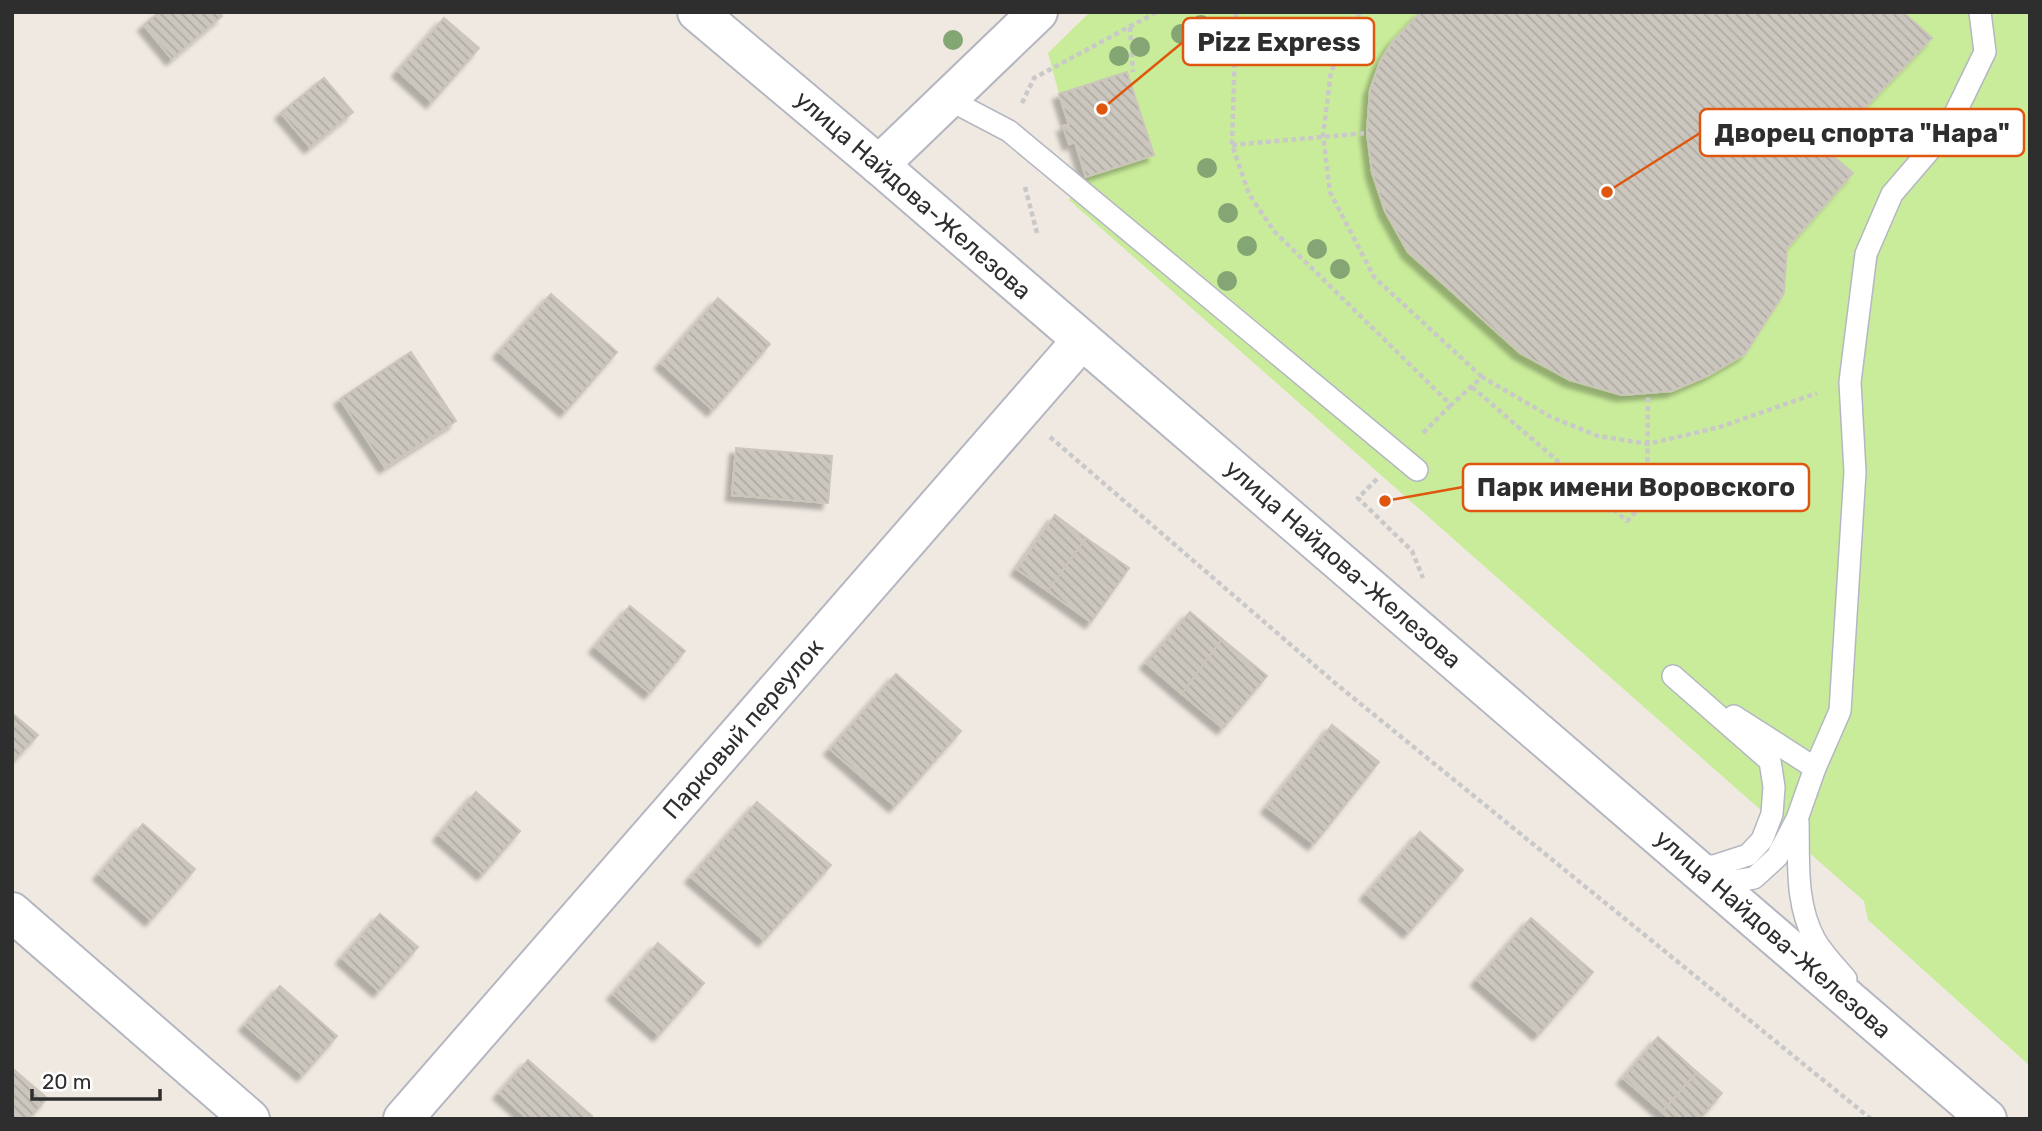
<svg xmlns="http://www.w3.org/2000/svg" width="2042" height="1131" viewBox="0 0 2042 1131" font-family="Rubik,sans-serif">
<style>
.pitch{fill:#c9ec9a}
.building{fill:url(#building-back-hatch);stroke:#cbc5ba;stroke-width:2;filter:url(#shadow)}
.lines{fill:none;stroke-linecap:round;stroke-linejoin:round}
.lane-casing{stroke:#b4b7c1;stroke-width:24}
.street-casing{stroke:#b4b7c1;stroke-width:42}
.secondary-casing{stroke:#b4b7c1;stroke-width:42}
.path{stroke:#c9c9c9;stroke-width:4.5;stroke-dasharray:5 3.5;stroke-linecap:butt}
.lane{stroke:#fff;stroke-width:21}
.street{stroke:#fff;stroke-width:38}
.secondary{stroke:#fff;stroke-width:38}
.tree{fill:#84a574}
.labels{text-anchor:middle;stroke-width:6;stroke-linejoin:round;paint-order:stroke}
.street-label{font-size:24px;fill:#2e2e2e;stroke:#fff}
.leader{fill:none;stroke:#df570e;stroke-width:2.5}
.callout-dot{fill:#df570e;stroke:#fff;stroke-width:2.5}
.callout{fill:#fff;stroke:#df570e;stroke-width:2.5}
.callout-label{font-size:26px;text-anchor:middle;font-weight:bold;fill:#2e2e2e}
</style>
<defs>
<pattern id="building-back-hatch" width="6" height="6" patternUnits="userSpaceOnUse" patternTransform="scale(1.75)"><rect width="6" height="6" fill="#cbc7bf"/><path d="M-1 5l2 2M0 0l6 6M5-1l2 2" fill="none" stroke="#afaba4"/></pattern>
<filter id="shadow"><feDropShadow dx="-6" dy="6" stdDeviation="2" flood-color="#0004"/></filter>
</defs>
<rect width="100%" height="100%" fill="#efe9e1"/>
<!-- pitch -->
<polygon class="pitch" points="1090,12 2030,12 2030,1066 1868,920 1864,901 1069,200 1086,177 1154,155 1059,94 1048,53"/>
<!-- building -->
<g class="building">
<polygon points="159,12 219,12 222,16 172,59 144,25"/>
<polygon points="1421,12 1903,12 1932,38 1825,149 1853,173 1787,248 1784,293 1745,354 1707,376 1672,391 1622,395 1570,380 1520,353 1408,252 1385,211 1372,172 1367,133 1370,90 1380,62 1392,42"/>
<polygon points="444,18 479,48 432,102 398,71"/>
<polygon points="1127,72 1154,155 1086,177 1075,142 1069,144 1063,126 1069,125 1059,94"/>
<polygon points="324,78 353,112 310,147 281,113"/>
<polygon points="551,294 617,352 566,411 499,352"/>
<polygon points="718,298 770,344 713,410 661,363"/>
<polygon points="411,352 456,421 385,467 340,399"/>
<polygon points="736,448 832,456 828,503 732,495"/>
<polygon points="1055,515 1086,538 1048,591 1017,569"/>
<polygon points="1086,538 1129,568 1091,622 1048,591"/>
<polygon points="630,606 685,651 650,693 595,647"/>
<polygon points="1190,612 1222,639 1182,694 1146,663"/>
<polygon points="1222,639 1267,676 1223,728 1182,694"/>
<polygon points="896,674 961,731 895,806 830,749"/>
<polygon points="12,713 38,735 12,763"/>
<polygon points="1332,725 1379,762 1314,844 1267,807"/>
<polygon points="476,792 520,831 483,874 439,835"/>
<polygon points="757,802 831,865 764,940 691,877"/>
<polygon points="143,824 195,869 151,920 99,874"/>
<polygon points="1420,832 1463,870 1409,932 1366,894"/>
<polygon points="380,914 418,947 379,991 342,958"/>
<polygon points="1531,918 1593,972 1539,1034 1477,980"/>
<polygon points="658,943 704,983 659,1035 613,994"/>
<polygon points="280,986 337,1036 303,1075 245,1025"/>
<polygon points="1658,1037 1697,1072 1662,1112 1623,1078"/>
<polygon points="528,1060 592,1116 589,1119 528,1119 499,1093"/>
<polygon points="12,1068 47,1098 29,1119 12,1119"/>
<polygon points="1697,1072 1722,1093 1700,1119 1670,1119 1662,1112"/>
</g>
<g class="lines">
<!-- lane casing -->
<g class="lane-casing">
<g id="lane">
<polyline points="948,99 1009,131 1417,470"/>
<polyline points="1673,676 1770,761 1774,787 1772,814 1762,840 1748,855 1714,866 1694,866"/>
<polyline points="1734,716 1815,768"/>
<path d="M1798,821C1799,861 1795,904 1815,940C1823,954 1836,967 1846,979"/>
<polyline points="1712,878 1734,881 1754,878 1777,857 1797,819 1815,768 1840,711 1855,472 1850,382 1866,254 1892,194 1947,130 1985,52 1980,12"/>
</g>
</g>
<!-- street casing -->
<g class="street-casing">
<g id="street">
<polyline points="879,165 1038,12"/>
<polyline points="12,912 250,1119"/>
<polyline points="403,1119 1082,340"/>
</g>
</g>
<!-- secondary casing -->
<g class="secondary-casing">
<polyline id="secondary" points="697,12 879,165 1987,1119"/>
</g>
<!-- path -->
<g class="path">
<polyline points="1236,12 1232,145 1249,194 1274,231 1451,405 1482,377 1551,417 1598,436 1648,444 1720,427 1817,393"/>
<polyline points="1360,12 1331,72 1323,135 1330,192 1374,277 1482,377"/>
<polyline points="1130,27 1133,72"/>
<polyline points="1022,103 1034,78 1157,12"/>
<polyline points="1232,145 1367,133"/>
<polyline points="1025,187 1037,233"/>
<polyline points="1472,387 1627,521 1647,500 1648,393"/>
<polyline points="1423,433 1451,405"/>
<polyline points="1050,437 1335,683 1871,1119"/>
<polyline points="1377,479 1358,498 1412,551 1423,578"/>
</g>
<!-- lane -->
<use href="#lane" class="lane"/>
<!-- street -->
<use href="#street" class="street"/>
<!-- secondary -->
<use href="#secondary" class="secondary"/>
</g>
<!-- trees -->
<g class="tree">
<circle cx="1201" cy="25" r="10"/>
<circle cx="1181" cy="34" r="10"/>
<circle cx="953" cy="40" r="10"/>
<circle cx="1140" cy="47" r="10"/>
<circle cx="1119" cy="56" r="10"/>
<circle cx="1207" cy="168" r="10"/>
<circle cx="1228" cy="213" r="10"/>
<circle cx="1247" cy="246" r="10"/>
<circle cx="1317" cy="249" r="10"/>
<circle cx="1340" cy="269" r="10"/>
<circle cx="1227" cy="281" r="10"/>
</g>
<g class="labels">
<!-- street labels -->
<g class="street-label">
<text transform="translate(913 195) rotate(41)" y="8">улица Найдова-Железова</text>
<text transform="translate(1343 564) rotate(41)" y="8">улица Найдова-Железова</text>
<text transform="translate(743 729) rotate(-49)" y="8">Парковый переулок</text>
<text transform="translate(1773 934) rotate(41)" y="8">улица Найдова-Железова</text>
</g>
</g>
<!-- callouts -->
<path class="leader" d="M1102 109L1183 42M1607 192L1700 133M1385 501L1463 487"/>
<g class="callout-dot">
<circle cx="1102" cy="109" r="7"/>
<circle cx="1607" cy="192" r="7"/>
<circle cx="1385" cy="501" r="7"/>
</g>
<g class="callout">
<rect x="1183" y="18" width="191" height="47" rx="7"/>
<rect x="1700" y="109" width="324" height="47" rx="7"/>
<rect x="1463" y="464" width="346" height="47" rx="7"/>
</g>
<g class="callout-label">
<text x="1279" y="51">Pizz Express</text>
<text x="1862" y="142">Дворец спорта "Нара"</text>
<text x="1636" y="496">Парк имени Воровского</text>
</g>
<!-- border -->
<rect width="2042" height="1131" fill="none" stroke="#2e2e2e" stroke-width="28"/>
<!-- scale -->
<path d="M32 1089v10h128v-10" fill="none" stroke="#2e2e2e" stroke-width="3.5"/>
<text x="42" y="1089" font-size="21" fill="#2e2e2e" stroke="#ffffff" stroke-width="5" paint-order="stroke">20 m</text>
</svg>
